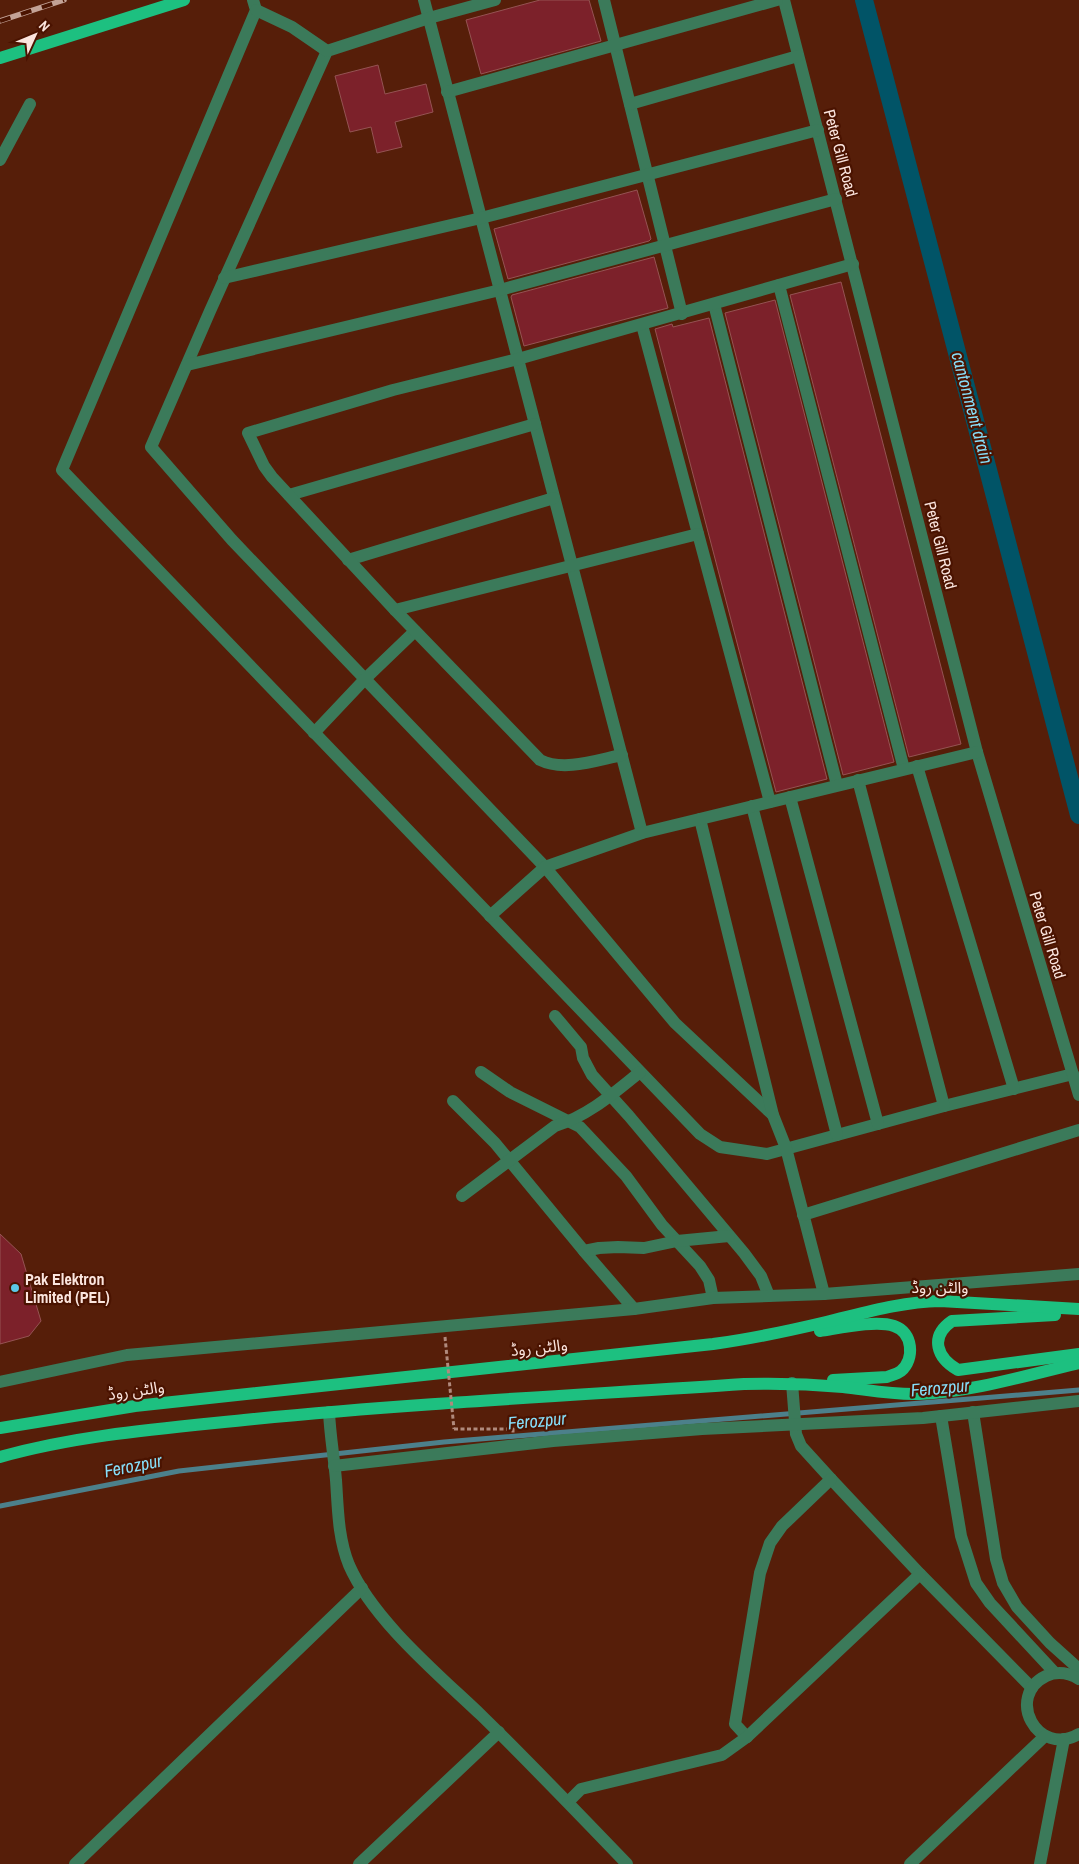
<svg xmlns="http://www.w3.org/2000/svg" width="1079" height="1864" viewBox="0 0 1079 1864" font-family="'Archivo Narrow','Noto Sans Arabic',sans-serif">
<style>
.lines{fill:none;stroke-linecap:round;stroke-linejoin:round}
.stream{stroke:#4c808b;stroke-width:5}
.canal{stroke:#015467;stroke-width:18}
.building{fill:#7c212a;stroke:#955353}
.path{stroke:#b08a7d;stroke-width:3;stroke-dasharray:4 2.5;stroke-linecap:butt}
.minor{stroke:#3b7a5a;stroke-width:12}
.major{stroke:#1dc080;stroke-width:12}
.rail-casing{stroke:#c3a296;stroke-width:5.5}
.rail{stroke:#4a1300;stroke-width:4;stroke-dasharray:11;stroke-linecap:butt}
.path-bridge{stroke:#b08a7d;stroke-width:3;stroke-dasharray:4 2.5;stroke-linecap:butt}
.poi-dot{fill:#5bc8e7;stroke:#4a1300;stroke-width:2}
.labels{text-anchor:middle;stroke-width:4.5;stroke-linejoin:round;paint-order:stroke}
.street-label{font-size:16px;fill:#fbe5de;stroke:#4a1300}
.poi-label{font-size:16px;font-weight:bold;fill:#fbe5de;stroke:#4a1300;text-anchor:start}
.water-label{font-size:18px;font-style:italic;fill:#86def9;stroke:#4a1300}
</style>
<rect width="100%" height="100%" fill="#561e09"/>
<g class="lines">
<!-- stream -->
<polyline class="stream" points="0,1506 179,1471 444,1442 1079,1390"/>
<!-- canal -->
<polyline class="canal" points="864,0 1079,815"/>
</g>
<!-- building -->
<g class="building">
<polygon points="540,0 589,0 601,41 481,74 466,20"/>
<polygon points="378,65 385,94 426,84 433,112 395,122 402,147 377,153 371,127 350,132 335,76"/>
<polygon points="637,190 651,239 649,241 508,279 494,229"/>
<polygon points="654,257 668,308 524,346 511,297 512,295"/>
<polygon points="841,282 961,744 909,757 790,295"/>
<polygon points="775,300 894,762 843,775 725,313"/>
<polygon points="709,318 827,779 776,792 655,329 672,324 673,327"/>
<polygon points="0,1234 21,1254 41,1321 29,1336 0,1344"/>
</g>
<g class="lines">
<!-- path -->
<polyline class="path" points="454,1429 513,1429 513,1433"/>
<!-- minor -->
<g class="minor">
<polyline points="253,0 256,10 62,470 700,1134 720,1147 767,1154 944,1106 1073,1074"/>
<polyline points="424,0 642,833"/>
<polyline points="495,0 429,18 327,51 210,311 151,447 232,540 545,867 675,1023 773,1115"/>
<polyline points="604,0 682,314"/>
<polyline points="784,0 977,752 1079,1095"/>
<polyline points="256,10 292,27 327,51"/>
<polyline points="447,92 777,0"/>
<polyline points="630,104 798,56"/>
<polyline points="0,160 30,104"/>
<polyline points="224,278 481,218 818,130"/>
<polyline points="779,285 904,769"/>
<polyline points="714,304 837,785"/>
<polyline points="642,325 770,802"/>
<polyline points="187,365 500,290 836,199"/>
<polyline points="289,495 535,424"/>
<polyline points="348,560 554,498"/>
<polyline points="395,610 698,534"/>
<polyline points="314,733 365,679 415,631"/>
<path d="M622,755C597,760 564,772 540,760L395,610L272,477L264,466L248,433L393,390L518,359L853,264"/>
<polyline points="917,766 1014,1089"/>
<polyline points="858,780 944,1106"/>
<polyline points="790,797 878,1124"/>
<polyline points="752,806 837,1135"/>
<polyline points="700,819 773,1115 786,1148 824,1294"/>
<polyline points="490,916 545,867 642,833 977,752"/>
<polyline points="555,1016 581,1047 583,1058 592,1075 629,1116 744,1253 761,1276 769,1296"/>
<polyline points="481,1072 510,1092 580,1127 626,1176 662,1225 700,1266 709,1280 713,1298"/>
<polyline points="453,1101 495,1143 584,1251 634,1309"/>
<path d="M462,1196L555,1126C588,1116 614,1093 640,1072"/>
<polyline points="803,1215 1079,1130"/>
<polyline points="584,1251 599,1248 618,1247 644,1248 677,1241 729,1236"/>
<polyline points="0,1382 127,1355 634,1309 713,1298 824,1294 1079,1274"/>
<polyline points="792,1383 796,1434 801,1446 831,1479 920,1574 1032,1688"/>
<path d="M329,1412C330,1435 334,1457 336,1480C338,1509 338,1538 349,1565C373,1620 438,1674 481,1715C531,1764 579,1814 627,1864"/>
<polyline points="973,1412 996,1559 1003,1583 1017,1607 1050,1643 1079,1669"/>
<polyline points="941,1416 961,1536 976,1583 990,1603 1055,1673"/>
<polyline points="334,1466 553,1441 702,1429 923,1418 1079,1401"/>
<path d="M1079,1679C1069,1673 1057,1671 1046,1676C1005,1696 1037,1758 1079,1734"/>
<polyline points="747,1737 735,1724 760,1573 770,1543 782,1526 831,1479"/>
<polyline points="568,1802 581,1789 722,1755 747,1737 920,1574"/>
<polyline points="75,1864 362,1588"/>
<polyline points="359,1864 499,1732"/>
<polyline points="910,1864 1045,1736"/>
<polyline points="1040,1864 1064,1739"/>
</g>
<!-- major -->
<g class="major">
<polyline points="0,58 184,0"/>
<path d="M1055,1315L952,1321C929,1337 937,1358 958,1370L1079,1354"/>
<path d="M820,1331C840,1328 876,1320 894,1326C913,1332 915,1359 901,1371C897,1374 892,1375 887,1377L833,1380"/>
<path d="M0,1428L135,1406L713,1344C751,1339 788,1331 826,1322C864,1313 900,1302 940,1301L1079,1309"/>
<path d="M0,1457C82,1434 169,1428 254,1419C417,1403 581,1395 744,1384C778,1383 810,1384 843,1387C869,1390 893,1395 919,1394C973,1392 1027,1375 1079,1363"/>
</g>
<!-- rail casing -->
<g class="rail-casing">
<polyline id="rail" points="0,21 64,0"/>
</g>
<!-- rail -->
<use href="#rail" class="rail"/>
<!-- path-bridge -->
<polyline class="path-bridge" points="445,1337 454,1429"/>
</g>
<!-- markers -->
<circle class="poi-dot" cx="15" cy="1288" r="5"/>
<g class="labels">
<!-- street labels -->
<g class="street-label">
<text transform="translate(841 153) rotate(75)" y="6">Peter Gill Road</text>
<text transform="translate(941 545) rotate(76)" y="6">Peter Gill Road</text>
<text transform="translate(1048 935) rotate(73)" y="6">Peter Gill Road</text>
<text x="940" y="1293">والٹن روڈ</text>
<text transform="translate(539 1347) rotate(-6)" y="6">والٹن روڈ</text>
<text transform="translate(136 1390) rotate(-8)" y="6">والٹن روڈ</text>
</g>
<!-- poi labels -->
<g class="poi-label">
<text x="25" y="1285">Pak Elektron<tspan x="25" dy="18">Limited (PEL)</tspan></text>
</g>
<!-- water labels -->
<g class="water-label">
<text transform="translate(972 408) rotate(75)" y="6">cantonment drain</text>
<text transform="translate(940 1388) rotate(-5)" y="6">Ferozpur</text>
<text transform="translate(537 1421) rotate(-5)" y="6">Ferozpur</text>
<text transform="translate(133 1466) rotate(-11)" y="6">Ferozpur</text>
</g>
</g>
<!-- north arrow -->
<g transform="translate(35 35) rotate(46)" stroke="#4a1300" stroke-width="4" paint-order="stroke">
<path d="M0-4L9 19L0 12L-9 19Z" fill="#fbe5de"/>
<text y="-8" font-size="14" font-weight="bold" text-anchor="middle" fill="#fbe5de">N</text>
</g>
</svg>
